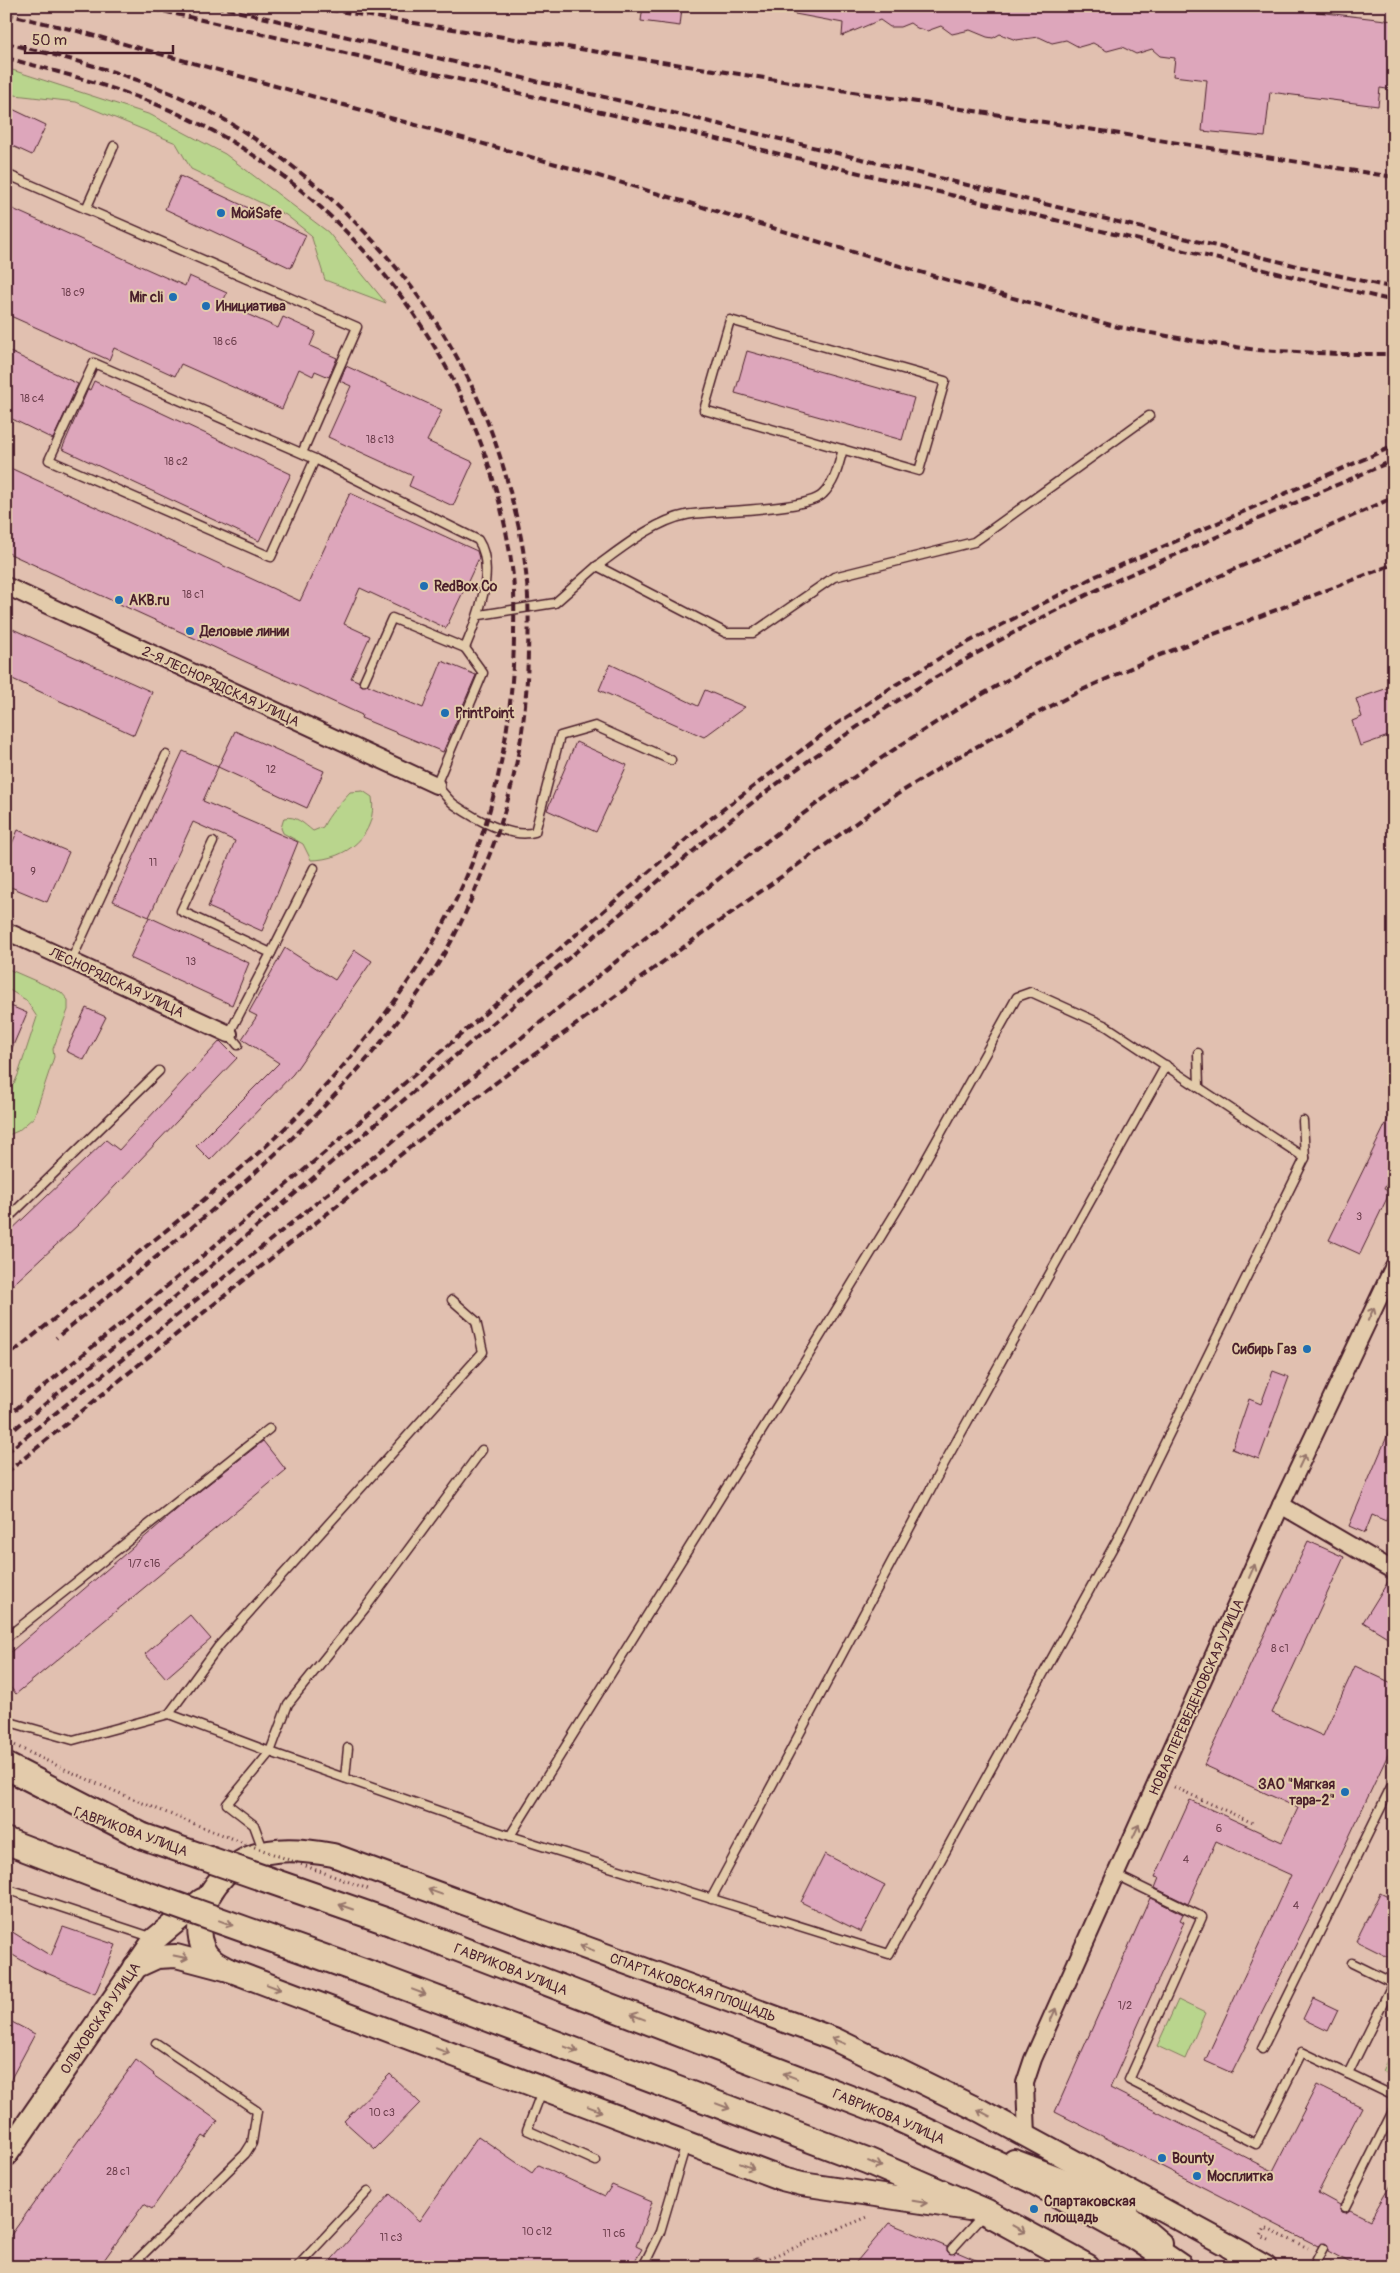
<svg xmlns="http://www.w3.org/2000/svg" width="1400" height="2273" viewBox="0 0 1400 2273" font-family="Pangolin,sans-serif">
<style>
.green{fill:#b9d58d;stroke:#827a5c}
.building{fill:#dda6bb;stroke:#4a1f2b}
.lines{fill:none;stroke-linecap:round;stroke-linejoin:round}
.lane-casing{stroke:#4a1f2b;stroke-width:11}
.street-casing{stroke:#4a1f2b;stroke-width:20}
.secondary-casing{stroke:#4a1f2b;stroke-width:26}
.primary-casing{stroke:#4a1f2b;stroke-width:29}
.path{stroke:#4a1f2b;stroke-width:3;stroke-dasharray:1 4;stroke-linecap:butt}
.lane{stroke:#e3cbab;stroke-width:8}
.street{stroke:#e3cbab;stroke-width:16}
.secondary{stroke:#e3cbab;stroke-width:22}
.primary{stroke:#e3cbab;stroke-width:25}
.rail{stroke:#4a1f2b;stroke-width:4;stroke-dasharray:8 4;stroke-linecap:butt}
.primary-bridge-casing{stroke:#4a1f2b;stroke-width:29;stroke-linecap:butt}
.path-bridge{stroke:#4a1f2b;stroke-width:3;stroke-dasharray:1 4;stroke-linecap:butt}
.primary-bridge{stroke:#e3cbab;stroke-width:25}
.oneway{stroke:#96756b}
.poi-dot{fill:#1f6fb2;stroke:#e3cbab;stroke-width:2}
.labels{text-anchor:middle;stroke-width:4;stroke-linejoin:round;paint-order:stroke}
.number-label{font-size:11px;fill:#6f414f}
.poi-label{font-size:14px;font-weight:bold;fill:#4a1f2b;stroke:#e3cbab;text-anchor:start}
.street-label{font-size:14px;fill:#4a1f2b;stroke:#e3cbab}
</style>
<rect width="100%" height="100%" fill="#e1c0b0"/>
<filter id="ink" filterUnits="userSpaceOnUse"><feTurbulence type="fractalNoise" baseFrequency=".02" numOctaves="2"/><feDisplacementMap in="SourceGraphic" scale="10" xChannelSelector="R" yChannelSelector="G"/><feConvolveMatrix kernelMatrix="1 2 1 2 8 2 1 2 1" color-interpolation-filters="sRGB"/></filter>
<g filter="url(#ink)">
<!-- green -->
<g class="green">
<polygon points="6,68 151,115 225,154 328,232 386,303 325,280 311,235 286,215 191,169 176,143 76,102 6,94"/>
<path d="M363,791L372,797C378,835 346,860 311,860L303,844L283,833L281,828L284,818C296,815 304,824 313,831L323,827C329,814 340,803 350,792Z"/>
<polygon points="6,968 61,992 68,1000 68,1010 53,1049 54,1057 34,1117 18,1131 6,1136 6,1091 14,1084 18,1075 37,1017 26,1000 6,988"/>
<polygon points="1178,2000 1205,2013 1185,2059 1157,2046"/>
<polygon points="1394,2046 1394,2077 1382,2071"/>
</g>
<!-- building -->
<g class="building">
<polygon points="643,6 682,8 680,26 641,21"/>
<polygon points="795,6 1310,6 1309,11 1394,21 1394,90 1380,88 1378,106 1270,92 1265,137 1202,131 1207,80 1173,76 1175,58 1160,56 1152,49 1136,54 1122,47 1107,51 1093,43 1079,47 1066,40 1052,43 1039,37 1016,40 1000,34 993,38 987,37 970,30 952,34 941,26 927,31 917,28 910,23 900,27 890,27 880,20 842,36 843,23 795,14"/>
<polygon points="6,106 46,125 32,155 6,143"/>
<polygon points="180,176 306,235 291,268 165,209"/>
<polygon points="6,206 185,286 189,276 227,293 222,303 278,328 283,317 316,332 310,346 337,358 329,377 315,371 313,376 299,369 282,409 181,364 175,376 114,348 109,360 6,314"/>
<polygon points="6,350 78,384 53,439 6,416"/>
<polygon points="747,351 914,398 902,440 735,393"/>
<polygon points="346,366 442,410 427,441 473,462 453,506 409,486 413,476 328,437 351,386 340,381"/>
<polygon points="94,381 291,474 259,541 62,449 88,389 90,390"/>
<polygon points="6,466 300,601 350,493 477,551 479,558 446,628 360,588 344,624 370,636 351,678 358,681 362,686 368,685 423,708 442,661 476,675 443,752 361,718 362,715 6,552"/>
<polygon points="6,626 152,692 134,735 6,676"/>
<polygon points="610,664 698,706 705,690 745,707 704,737 599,690"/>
<polygon points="1394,686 1394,734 1360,746 1352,721 1362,717 1356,699"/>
<polygon points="235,731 324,771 307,808 218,767"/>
<polygon points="576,742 627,765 596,832 547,810"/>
<polygon points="183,751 218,767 203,801 298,842 262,931 208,907 235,841 193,822 149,917 113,901"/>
<polygon points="18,830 69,852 47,902 6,885 6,857"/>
<polygon points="149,917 249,963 232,1005 130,958"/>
<polygon points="285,948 335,980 355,950 372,961 293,1074 210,1160 196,1146 279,1063 242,1039 257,1016 249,1012"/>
<polygon points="6,1004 27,1013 6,1062"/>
<polygon points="86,1008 106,1017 84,1060 66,1051"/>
<polygon points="220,1041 237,1058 78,1225 6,1291 6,1235 106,1140 119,1150"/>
<polygon points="1394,1107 1394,1169 1384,1189 1390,1192 1360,1254 1329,1240"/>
<polygon points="1273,1371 1289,1377 1259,1459 1232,1449 1249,1399 1261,1404"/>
<polygon points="1394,1420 1394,1499 1386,1521 1372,1515 1365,1533 1349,1526"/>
<polygon points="263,1441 286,1470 16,1694 6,1682 6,1656 182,1505"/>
<polygon points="1308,1541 1344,1557 1272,1713 1323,1736 1355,1666 1394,1684 1394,1742 1340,1856 1232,2073 1205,2061 1291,1875 1216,1841 1188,1904 1155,1888 1159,1878 1155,1877 1190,1800 1282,1842 1298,1808 1204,1765"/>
<polygon points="1389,1580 1394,1581 1394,1641 1363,1622"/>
<polygon points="190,1615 211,1639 166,1678 145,1654"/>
<polygon points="825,1854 885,1885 861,1932 801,1902"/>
<polygon points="1380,1893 1394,1900 1394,1960 1356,1941"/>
<polygon points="1150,1898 1183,1914 1180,1920 1184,1922 1110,2088 1273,2171 1317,2085 1362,2107 1318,2193 1340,2205 1342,2212 1346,2213 1350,2210 1370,2220 1394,2179 1394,2267 1358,2267 1328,2251 1328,2245 1325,2243 1318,2246 1055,2112"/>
<polygon points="63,1927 116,1945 95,1994 33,1967 6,1951 6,1928 51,1956"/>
<polygon points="1313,1998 1338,2010 1328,2031 1303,2019"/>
<polygon points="6,2019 35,2034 6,2088"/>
<polygon points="136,2060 154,2074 153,2075 218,2121 206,2138 203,2136 152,2209 144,2204 99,2267 6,2267 6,2242"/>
<polygon points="390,2074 420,2103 375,2149 344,2121"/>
<polygon points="478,2136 532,2173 538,2165 605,2196 612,2185 652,2202 636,2246 642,2249 631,2267 325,2267 390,2194 419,2221"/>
<polygon points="889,2223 947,2247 947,2251 950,2254 957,2252 992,2267 852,2267"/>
</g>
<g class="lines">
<!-- lane casing -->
<g class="lane-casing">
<g id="lane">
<polyline points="6,174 357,327 302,453"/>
<polyline points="86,209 114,146"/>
<polygon points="730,320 945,381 919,471 704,410"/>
<polygon points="94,363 315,459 271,557 49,460"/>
<path d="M315,459L478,540C497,569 477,620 465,648L483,673L436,785C442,791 448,800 455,805C475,819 511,839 535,832L560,736L595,726L671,760"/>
<path d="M597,566C622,548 655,521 686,515C713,510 807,511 823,494C836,481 838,466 843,449"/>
<polyline points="480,615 555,603 597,566 726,633 753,633 834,577 974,542 1149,416"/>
<polyline points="364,681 392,618 465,648"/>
<polyline points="213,842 181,911 271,953 229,1034 238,1045"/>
<polyline points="271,953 314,868"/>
<polyline points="71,961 166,755"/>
<polyline points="1198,1053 1199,1087"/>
<polyline points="1303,1121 1305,1158"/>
<polyline points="6,1220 159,1071"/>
<polyline points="6,1638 269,1429"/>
<polyline points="169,1714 218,1647 483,1352 476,1321 452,1300"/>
<polyline points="6,1721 73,1740 169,1714 270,1752 288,1704 366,1607 482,1450"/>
<polyline points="345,1778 348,1748"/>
<polyline points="264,1852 254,1825 227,1804 270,1752 510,1836 889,1954 1118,1538 1305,1158 1106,1026 1031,992 1017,997 905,1197 802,1366 510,1836"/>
<polyline points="1116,1875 1202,1917 1129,2080 1256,2144 1302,2052 1394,2096"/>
<polyline points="6,1889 154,1938"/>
<polyline points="711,1899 945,1462 1166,1065"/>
<polyline points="1262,2049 1394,1781"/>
<polyline points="1348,2074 1393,1983 1352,1963"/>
<polyline points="542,2091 527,2130 596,2161"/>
<polyline points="1345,2207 1394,2109"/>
<polyline points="952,2249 984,2214"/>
<polyline points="130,2267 245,2154 252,2143 257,2111 156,2043"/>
<polyline points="297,2267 368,2191"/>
<polyline points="643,2267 660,2232 686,2144"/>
<polyline points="755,2267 757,2263"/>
<polyline points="1313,2267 1323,2248"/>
</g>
</g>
<!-- street casing -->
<g class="street-casing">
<g id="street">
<polyline points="6,586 436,785"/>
<polyline points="6,931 229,1034"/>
<polyline points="1281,1505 1394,1571"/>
<polyline points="1027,2136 1025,2083 1033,2059 1281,1505 1394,1266"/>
</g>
</g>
<!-- secondary casing -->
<g class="secondary-casing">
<g id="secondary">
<polyline points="135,1967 157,1957 176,1956 229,1970 782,2179 802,2184 969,2209"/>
<path d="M229,1970C219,1965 208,1960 203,1948C189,1915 217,1874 246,1859C273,1846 305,1850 333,1855L834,2039L981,2111L1244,2254"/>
<polyline points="6,2155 155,1939 202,1900"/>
<polyline points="1014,2161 1127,2204"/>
<polyline points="1109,2200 1161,2244"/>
<polyline points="1230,2247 1265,2267"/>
</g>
</g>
<!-- primary casing -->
<g class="primary-casing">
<g id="primary">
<polyline points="6,1766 142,1836"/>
<polyline points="6,1841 131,1889"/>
<polyline points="392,1923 885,2112 1032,2180 1139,2239 1180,2267"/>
<polyline points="373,1975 868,2161 986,2212 1087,2267"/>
</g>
</g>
<!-- path -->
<g class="path">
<polyline points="1174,1787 1255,1824"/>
<polyline points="1269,2240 1261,2236 1265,2228 1308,2248"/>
<polyline points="769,2258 870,2216"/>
<polyline points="1330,2262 1338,2267"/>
</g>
<!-- lane -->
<use href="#lane" class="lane"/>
<!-- street -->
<use href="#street" class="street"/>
<!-- secondary -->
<use href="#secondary" class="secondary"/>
<!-- primary -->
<use href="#primary" class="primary"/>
<!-- rail -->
<g class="rail">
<polyline points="141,6 692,133 1394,301"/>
<polyline points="215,6 694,118 1314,270 1394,288"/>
<polyline points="306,6 1394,177"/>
<polyline points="6,14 74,30 592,174 937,277 1118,327 1195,341 1257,350 1339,354 1394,354"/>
<path d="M6,43C85,62 166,83 235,126C372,212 477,345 513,504C519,526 524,550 526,573C529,599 529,625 528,651C527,722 515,791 489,856C475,891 461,927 441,959C344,1114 196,1224 56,1338"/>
<path d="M6,58C83,78 160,99 229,140C383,230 493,399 513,576C515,597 514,618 514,638C512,747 487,856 429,949C389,1016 324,1093 266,1146C183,1221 92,1287 6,1358"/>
<polyline points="6,1417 160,1292 317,1159 705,823 835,725 892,687 953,650 1096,576 1394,446"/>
<path d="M6,1436L169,1302L713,834C834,735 959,657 1099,589C1131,573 1164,560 1196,546C1262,517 1328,489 1394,460"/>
<path d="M6,1453L716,881C815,802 919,727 1031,667C1149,605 1273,553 1394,497"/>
<polyline points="6,1473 158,1349 414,1144 517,1067 885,802 951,761 1020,722 1082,690 1155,657 1394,564"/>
</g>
<!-- primary-bridge casing -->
<g class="primary-bridge-casing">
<g id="primary-bridge">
<polyline points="142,1836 392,1923"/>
<polyline points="131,1889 373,1975"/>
</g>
</g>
<!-- path-bridge -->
<path class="path-bridge" d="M6,1741C124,1800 248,1845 371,1890"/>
<!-- primary-bridge -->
<use href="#primary-bridge" class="primary-bridge"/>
</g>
<!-- one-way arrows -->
<defs><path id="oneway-shaft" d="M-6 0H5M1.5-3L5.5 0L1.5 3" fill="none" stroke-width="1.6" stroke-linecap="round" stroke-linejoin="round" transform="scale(1.25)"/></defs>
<g class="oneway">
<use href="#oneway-shaft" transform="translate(1371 1314) rotate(-65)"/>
<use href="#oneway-shaft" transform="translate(1302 1461) rotate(-65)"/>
<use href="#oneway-shaft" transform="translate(1252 1571) rotate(-66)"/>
<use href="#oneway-shaft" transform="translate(1136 1831) rotate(-65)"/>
<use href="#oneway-shaft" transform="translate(435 1892) rotate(-160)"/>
<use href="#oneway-shaft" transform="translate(346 1907) rotate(-161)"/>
<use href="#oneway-shaft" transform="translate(226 1923) rotate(20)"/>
<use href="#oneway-shaft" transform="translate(587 1948) rotate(-160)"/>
<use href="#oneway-shaft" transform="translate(181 1957) rotate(11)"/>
<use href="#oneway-shaft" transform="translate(274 1987) rotate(21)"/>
<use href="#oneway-shaft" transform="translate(419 1992) rotate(21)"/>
<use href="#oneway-shaft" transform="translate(1053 2015) rotate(-66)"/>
<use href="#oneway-shaft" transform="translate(638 2017) rotate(-159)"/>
<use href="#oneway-shaft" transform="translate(838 2041) rotate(-157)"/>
<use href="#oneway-shaft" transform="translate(571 2049) rotate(21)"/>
<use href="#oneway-shaft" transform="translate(443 2051) rotate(21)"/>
<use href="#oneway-shaft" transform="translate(790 2076) rotate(-159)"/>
<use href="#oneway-shaft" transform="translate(723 2106) rotate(21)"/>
<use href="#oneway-shaft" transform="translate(595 2109) rotate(21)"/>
<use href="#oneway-shaft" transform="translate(984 2113) rotate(-152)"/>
<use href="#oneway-shaft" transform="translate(875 2164) rotate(22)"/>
<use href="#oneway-shaft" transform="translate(747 2166) rotate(21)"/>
<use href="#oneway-shaft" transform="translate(920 2202) rotate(9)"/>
<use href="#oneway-shaft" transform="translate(1019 2229) rotate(29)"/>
</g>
</g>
<!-- markers -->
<g class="poi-dot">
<circle cx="221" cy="213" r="5"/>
<circle cx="173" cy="297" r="5"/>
<circle cx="206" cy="306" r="5"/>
<circle cx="424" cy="586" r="5"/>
<circle cx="119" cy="600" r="5"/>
<circle cx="190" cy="631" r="5"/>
<circle cx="445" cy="713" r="5"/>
<circle cx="1307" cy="1349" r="5"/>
<circle cx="1345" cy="1792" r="5"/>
<circle cx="1162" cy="2158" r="5"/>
<circle cx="1197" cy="2176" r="5"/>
<circle cx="1034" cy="2209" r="5"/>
</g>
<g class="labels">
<!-- number labels -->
<g class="number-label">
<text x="73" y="296">18 с9</text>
<text x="225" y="345">18 с6</text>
<text x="32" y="402">18 с4</text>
<text x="380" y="443">18 с13</text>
<text x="176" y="465">18 с2</text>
<text x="193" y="598">18 с1</text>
<text x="271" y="773">12</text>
<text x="153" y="866">11</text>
<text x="33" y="875">9</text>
<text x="191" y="965">13</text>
<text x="1359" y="1220">3</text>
<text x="144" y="1567">1/7 с16</text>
<text x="1280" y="1652">8 с1</text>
<text x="1219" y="1832">6</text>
<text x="1186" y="1863">4</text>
<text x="1296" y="1909">4</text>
<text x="1125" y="2009">1/2</text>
<text x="382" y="2116">10 с3</text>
<text x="118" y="2175">28 с1</text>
<text x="537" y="2235">10 с12</text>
<text x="614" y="2237">11 с6</text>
<text x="391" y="2241">11 с3</text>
</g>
<!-- poi labels -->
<g class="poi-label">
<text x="231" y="218">МойSafe</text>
<text x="163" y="302" text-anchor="end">Mir cli</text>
<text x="216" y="311">Инициатива</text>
<text x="434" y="591">RedBox Co</text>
<text x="129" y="605">AKB.ru</text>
<text x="200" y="636">Деловые линии</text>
<text x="455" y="718">PrintPoint</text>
<text x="1297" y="1354" text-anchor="end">Сибирь Газ</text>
<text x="1335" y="1789" text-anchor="end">ЗАО "Мягкая<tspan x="1335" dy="16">тара-2"</tspan></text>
<text x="1172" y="2163">Bounty</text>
<text x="1207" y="2181">Мосплитка</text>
<text x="1044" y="2206">Спартаковская<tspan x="1044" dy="16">площадь</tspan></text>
</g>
<!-- street labels -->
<g class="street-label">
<text transform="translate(221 686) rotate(25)" y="5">2-Я ЛЕСНОРЯДСКАЯ УЛИЦА</text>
<text transform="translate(117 982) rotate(25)" y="5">ЛЕСНОРЯДСКАЯ УЛИЦА</text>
<text transform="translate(1196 1697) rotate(-66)" y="5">НОВАЯ ПЕРЕВЕДЕНОВСКАЯ УЛИЦА</text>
<text transform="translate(131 1831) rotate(20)" y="5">ГАВРИКОВА УЛИЦА</text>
<text transform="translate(511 1969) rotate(21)" y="5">ГАВРИКОВА УЛИЦА</text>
<text transform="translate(693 1987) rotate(20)" y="5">СПАРТАКОВСКАЯ ПЛОЩАДЬ</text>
<text transform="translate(100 2018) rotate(-56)" y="5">ОЛЬХОВСКАЯ УЛИЦА</text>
<text transform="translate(889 2116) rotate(23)" y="5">ГАВРИКОВА УЛИЦА</text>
</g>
</g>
<!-- margin -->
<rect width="1400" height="2273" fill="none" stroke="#e3cbab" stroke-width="25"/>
<rect x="12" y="12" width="1375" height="2248" fill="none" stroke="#4a1f2b" stroke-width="2" filter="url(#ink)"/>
<!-- scale -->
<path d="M25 45v8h148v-8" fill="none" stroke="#4a1f2b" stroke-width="2.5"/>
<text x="32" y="45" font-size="15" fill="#4a1f2b" stroke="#e3cbab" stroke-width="4" paint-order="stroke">50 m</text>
</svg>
